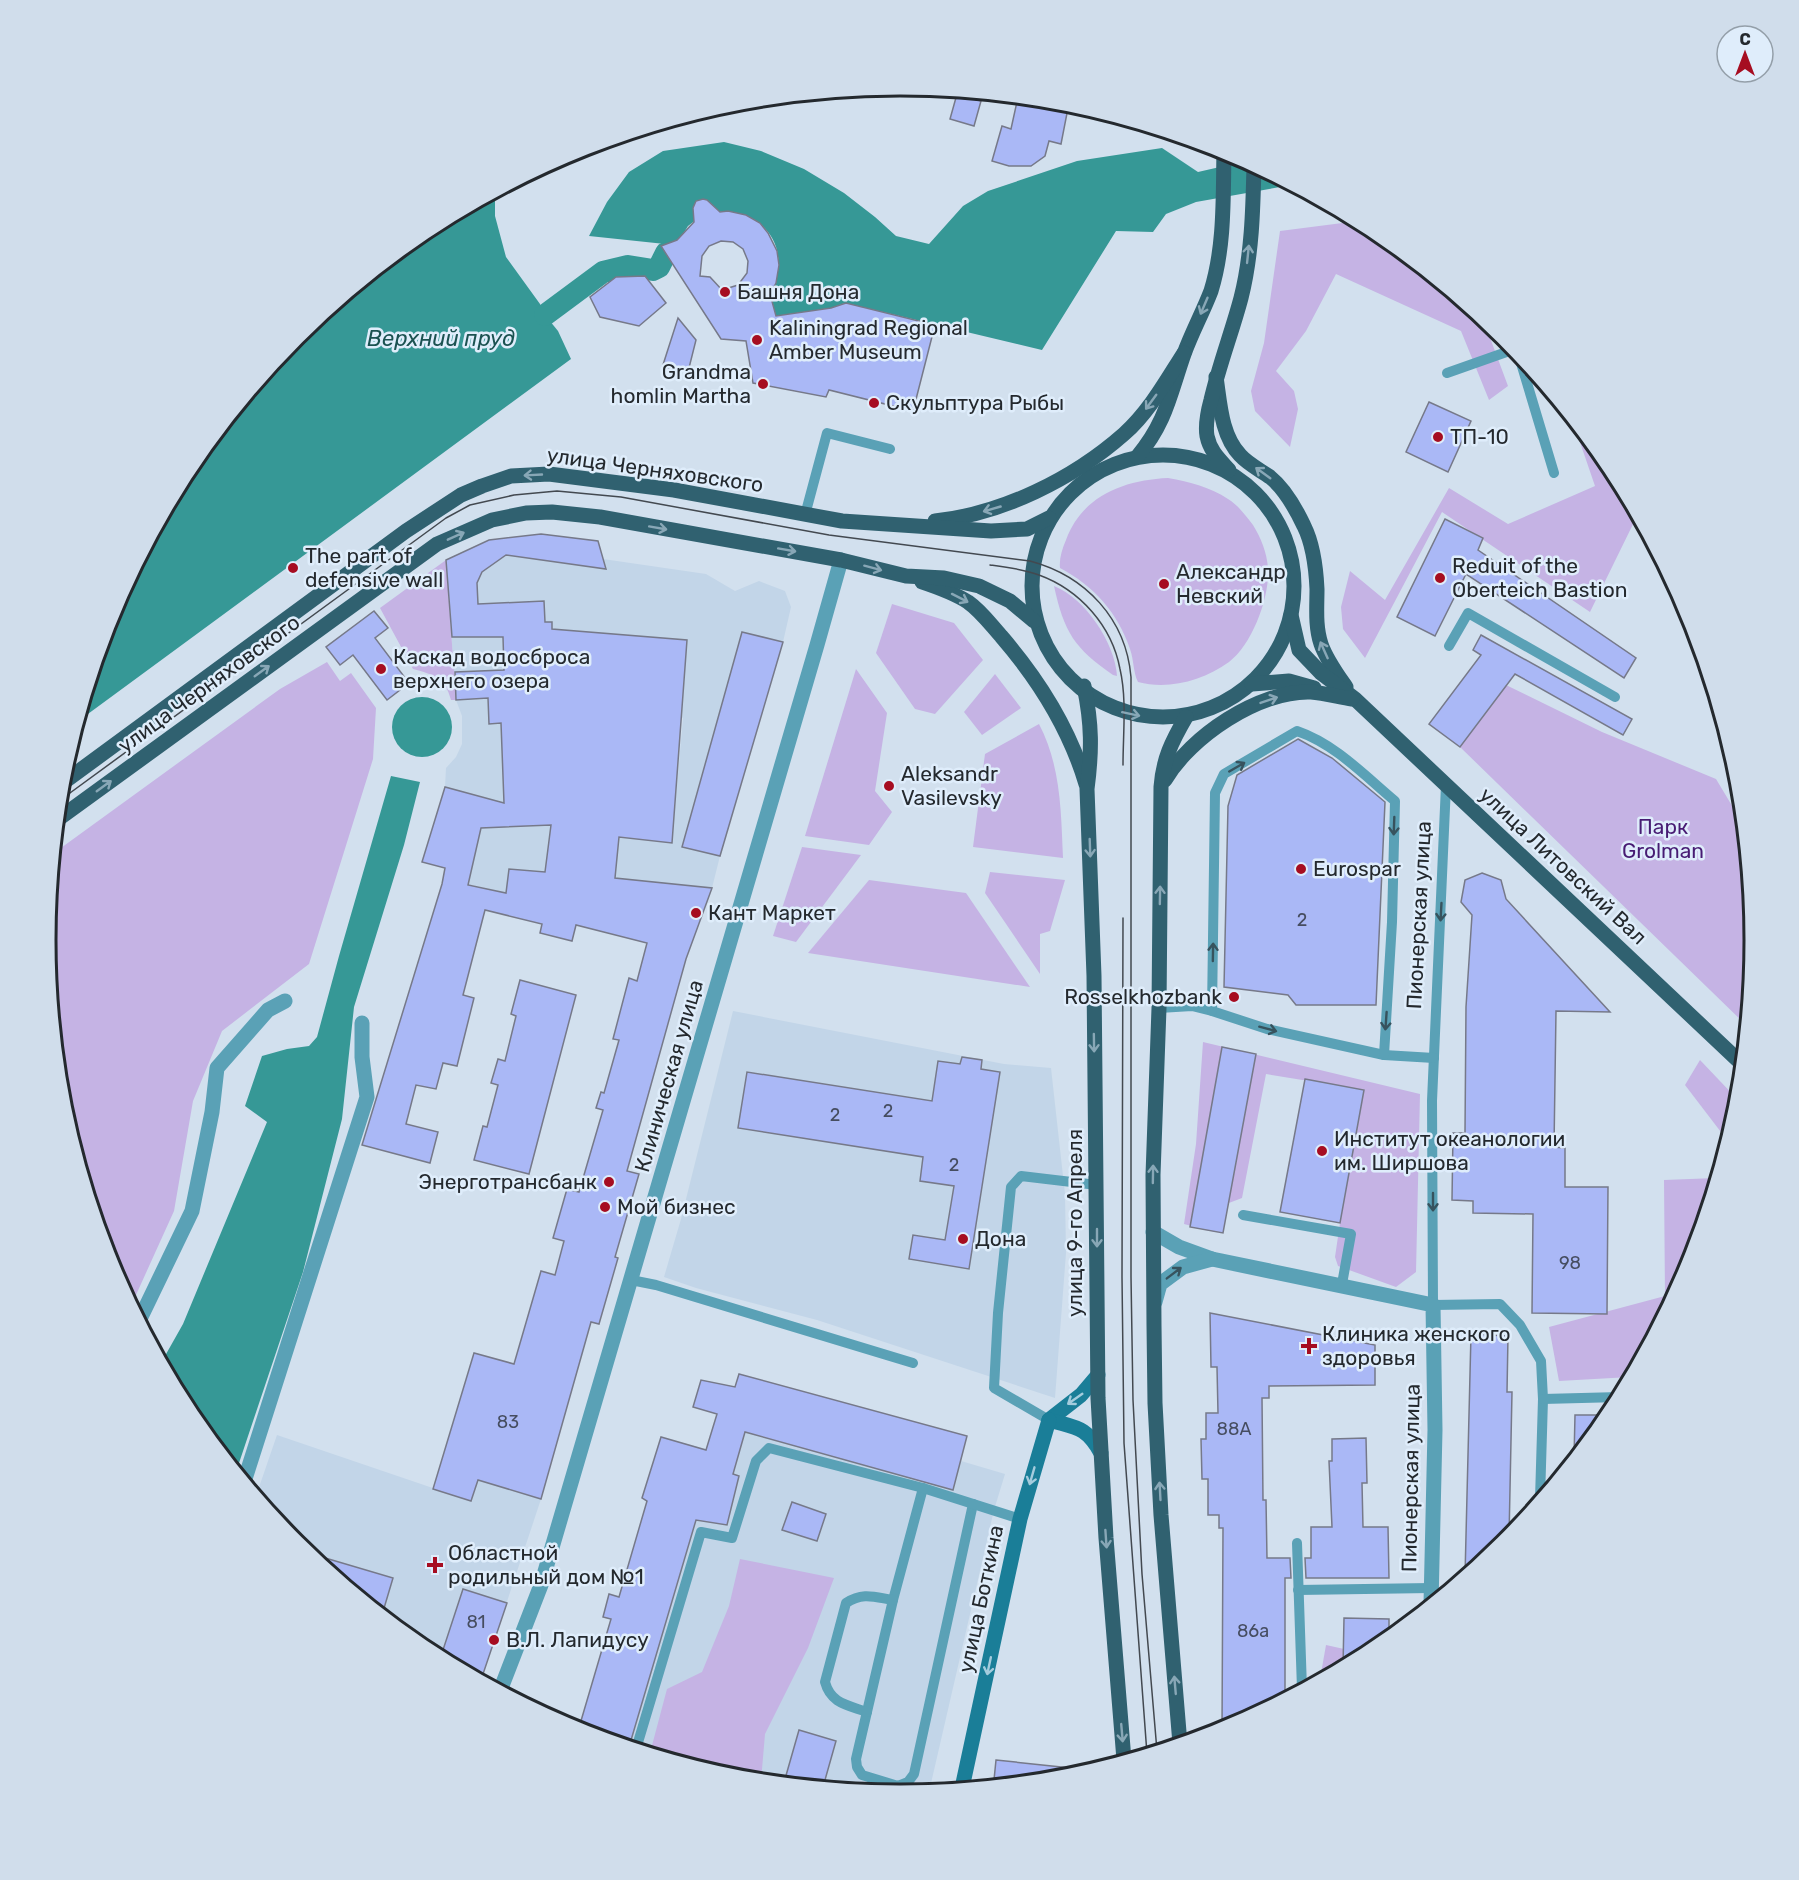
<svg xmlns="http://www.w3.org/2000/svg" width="1799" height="1880" viewBox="0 0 1799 1880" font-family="Rubik,sans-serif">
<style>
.built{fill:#c2d5e8;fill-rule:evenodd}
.green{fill:#c5b3e4}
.water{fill:#369896}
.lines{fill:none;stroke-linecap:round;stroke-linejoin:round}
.canal{stroke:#369896;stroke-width:22}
.building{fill:#aab8f6;stroke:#767989;stroke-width:1.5;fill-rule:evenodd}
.lane{stroke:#5aa1b6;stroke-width:10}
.street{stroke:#5aa1b6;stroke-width:15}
.secondary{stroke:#1a7e98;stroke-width:15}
.primary{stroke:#306170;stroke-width:15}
.tram{stroke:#434950;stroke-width:1.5}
.oneway{stroke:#88a7b6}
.oneway2{stroke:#37535e}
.oneway3{stroke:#a4ccdd}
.poi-dot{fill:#a60d21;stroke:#dfedfb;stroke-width:2}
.labels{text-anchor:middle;stroke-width:5;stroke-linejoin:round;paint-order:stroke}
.number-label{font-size:18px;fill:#464d60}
.poi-label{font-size:21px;fill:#24292e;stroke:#dfedfb;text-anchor:start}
.street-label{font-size:21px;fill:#24292e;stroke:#dfedfb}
.park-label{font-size:21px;fill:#471b73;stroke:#dfedfb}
.water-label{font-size:22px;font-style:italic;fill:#1b5251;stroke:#dfedfb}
.rim{fill:none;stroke:#24292e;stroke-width:3}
</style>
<rect width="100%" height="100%" fill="#d2e0ee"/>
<!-- built -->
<g class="built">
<path d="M541,534L598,541L603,559L706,574L735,591L759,581L785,591L791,607L783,642L720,856L712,888L509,869L506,893L472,885L467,889L442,884L445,868L422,862L445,787L446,768L456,757L462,744V716L456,700L446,560L489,540ZM544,601L545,622H552L557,743L587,708L683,718L675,808L654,841L619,837L548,853L551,825L506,827L501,723H489L487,671L504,670L509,626L508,603ZM577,631L687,641L682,700L572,690Z"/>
<polygon points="733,1011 1004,1064 1051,1068 1065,1194 1066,1253 1055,1398 817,1320 696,1288 664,1277 681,1219"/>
<path d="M739,1374L967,1436L961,1461L1005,1474L994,1510L929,1792L899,1794L823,1787L836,1741L799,1730L785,1778L810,1786L732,1778L578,1731L611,1620L603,1617L609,1594L619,1596L647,1501L642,1498L661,1437L706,1449L717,1414L693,1407L701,1380L735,1387ZM792,1502L826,1514L817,1541L783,1530Z"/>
<polygon points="277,1435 471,1501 478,1480 541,1499 481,1680 424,1650 382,1615 393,1578 306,1553 295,1544 256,1496"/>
</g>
<!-- green -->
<g class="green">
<polygon points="1358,221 1375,230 1488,323 1486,327 1508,386 1489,400 1461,331 1336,274 1306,331 1276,371 1294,391 1298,409 1290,447 1255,411 1251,391 1264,343 1280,231"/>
<polygon points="1572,419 1610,466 1637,516 1590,612 1442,512 1365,658 1343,629 1341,607 1350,571 1385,600 1449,488 1508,524 1595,486"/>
<path d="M1168,478C1190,482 1210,487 1228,499C1238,505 1246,516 1253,525C1261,538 1267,553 1268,568C1270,597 1252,645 1229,662C1203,681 1168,690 1138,682C1133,672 1134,660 1130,649C1118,613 1094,586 1060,568C1059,559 1062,549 1066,540C1082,496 1124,480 1168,478Z"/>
<path d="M446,560L456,700H451C445,677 434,675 413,669L380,608Z"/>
<path d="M1054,586C1085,598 1115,643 1117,676L1113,675C1074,648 1064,632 1054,586Z"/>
<polygon points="892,604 954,623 983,660 935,714 915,709 876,653"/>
<polygon points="327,662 340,681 351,673 376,708 373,759 309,964 222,1031 193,1101 174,1211 131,1306 110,1267 61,1106 45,940 54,853 280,689"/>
<polygon points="1476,663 1506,685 1602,732 1716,779 1743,824 1754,940 1746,1025 1460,747 1445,703"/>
<polygon points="856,669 887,713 875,791 892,812 869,845 805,836"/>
<polygon points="995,674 1021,708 982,735 964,712"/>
<path d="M1039,724C1061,766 1061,812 1063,858L973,847L985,754Z"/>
<polygon points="802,847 861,855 796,942 773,936"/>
<polygon points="990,872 1065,880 1050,931 1040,934 1040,974 985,893"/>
<polygon points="869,880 966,893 1030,987 808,953"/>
<polygon points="1203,1042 1420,1094 1416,1272 1396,1287 1338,1266 1335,1257 1340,1223 1364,1090 1266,1074 1242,1198 1221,1206 1215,1232 1184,1224 1196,1144"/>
<polygon points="1700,1060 1738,1100 1727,1140 1685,1085"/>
<polygon points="1716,1178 1689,1267 1630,1377 1559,1381 1549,1327 1665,1296 1664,1180"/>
<polygon points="740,1559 834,1578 808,1648 765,1734 761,1781 732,1778 650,1753 667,1689 702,1672 729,1606"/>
<polygon points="1326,1645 1344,1649 1343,1667 1320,1679"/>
</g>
<!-- water -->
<g class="water">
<path d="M724,142L761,151L804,169L844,193L875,217L896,236L929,244L963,206L988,191L1077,161L1162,148L1198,172L1246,161L1291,185L1196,202L1166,214L1153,232L1116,231L1042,350L845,303L831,308L776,316L770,294C794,248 764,208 714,212L712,205L707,200L696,202C692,209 692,212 697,219L688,226L675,247L669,243L665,244L589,236L607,202L629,172L663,151Z"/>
<polygon points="495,192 495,216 506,257 540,304 545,315 558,331 571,359 77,722 110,613 189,465 296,336 425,229"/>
<circle cx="422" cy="727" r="30"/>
<polygon points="391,776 420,782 404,845 354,1007 342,1119 303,1272 236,1472 189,1414 161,1363 183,1324 267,1122 245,1106 262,1056 287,1049 309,1046 317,1037 339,956"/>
</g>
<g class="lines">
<!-- canal -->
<polyline class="canal" points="545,315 603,272 628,266 653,270 659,267 666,253"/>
</g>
<!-- building -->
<g class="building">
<polygon points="957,94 981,101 974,126 950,119"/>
<polygon points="1018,97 1069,103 1061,144 1049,141 1045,156 1031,166 1009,166 992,161 1002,126 1011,129"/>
<path d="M703,199L707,200L720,212L728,211L746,215L760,223L768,233L777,251L779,265L776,283L770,294L776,316L831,308L846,303L935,325L913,411L829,390L826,397L753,383L746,341L721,339L661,246L677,240L694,222L693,208L696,201ZM721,241L733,242L743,249L748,261L747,273L738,285L722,290L710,277L700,276L702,256L709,246Z"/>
<polygon points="645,276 666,303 639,326 600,317 590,297 616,277"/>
<polygon points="678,318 696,340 688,372 662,368"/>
<polygon points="1429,402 1471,421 1448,472 1406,452"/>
<polygon points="1445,519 1483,538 1478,550 1636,658 1624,678 1466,574 1435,636 1397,617"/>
<path d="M541,534L598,541L606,569L506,555L482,572L477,583L478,604L544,601L545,622H552V629L687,640L672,843L619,837L615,878L712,888L686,959L627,1171L639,1174L615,1257L618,1258L599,1324L591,1322L541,1499L478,1480L471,1501L433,1489L474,1353L514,1364L541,1271L555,1275L564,1241L553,1238L567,1189L579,1192L603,1110L596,1108L601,1092L604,1093L619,1040L613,1039L629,978L637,981L647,943L576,925L572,941L540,933L542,924L485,910L463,995L474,998L457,1066L443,1063L436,1089L416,1085L406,1124L438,1132L430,1163L362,1145L442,884L445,868L422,862L445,787L504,803L501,723L489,724L488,698L456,700L455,672L504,670L503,637H452L446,560L489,540ZM551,825L545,872L509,869L506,893L468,885L481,828Z"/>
<polygon points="374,611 388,628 375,638 409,683 387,700 353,655 340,665 326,647"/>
<polygon points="742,632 783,642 720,856 682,847"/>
<polygon points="1481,635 1632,719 1623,735 1515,674 1460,747 1429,724 1481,655 1473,650"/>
<polygon points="1298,739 1332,758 1385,802 1376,1005 1296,1005 1288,995 1224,987 1228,806 1237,775"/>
<polygon points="1482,873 1501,880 1506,899 1610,1012 1556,1011 1554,1147 1565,1148 1565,1187 1608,1187 1607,1314 1532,1313 1533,1214 1473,1213 1473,1201 1452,1200 1453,1133 1465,1133 1466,1007 1472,915 1461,902 1465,880"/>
<polygon points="520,980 576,995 529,1174 474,1160 483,1126 487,1127 498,1085 491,1083 498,1059 505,1061 516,1016 511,1014"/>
<polygon points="1222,1047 1256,1054 1223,1233 1190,1227"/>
<polygon points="962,1057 982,1060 981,1069 1000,1072 969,1269 909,1259 913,1235 945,1240 954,1186 920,1181 923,1157 738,1128 747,1072 932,1101 938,1061 960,1064"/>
<polygon points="1305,1079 1364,1090 1340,1223 1280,1212"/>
<polygon points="1210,1313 1375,1345 1375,1385 1269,1386 1269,1398 1262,1398 1263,1500 1266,1500 1267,1558 1290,1558 1291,1578 1285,1578 1285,1698 1222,1731 1223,1528 1219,1528 1219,1515 1208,1515 1208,1479 1202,1479 1201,1439 1206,1439 1206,1413 1218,1413 1217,1367 1211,1367"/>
<polygon points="1471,1334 1508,1336 1507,1392 1512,1392 1509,1538 1465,1576"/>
<polygon points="739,1374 967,1436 953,1490 745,1432 733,1474 739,1476 727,1525 696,1520 629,1747 578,1731 611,1619 603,1617 609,1594 619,1597 647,1501 642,1498 661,1437 706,1450 717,1414 693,1407 701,1380 735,1387"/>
<polygon points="1575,1415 1609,1415 1574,1459"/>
<polygon points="1366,1438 1367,1483 1362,1483 1363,1527 1388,1527 1389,1578 1306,1578 1305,1558 1311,1558 1311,1527 1332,1527 1329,1461 1332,1461 1332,1439"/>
<polygon points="792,1502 826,1514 817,1541 782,1530"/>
<polygon points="305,1552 393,1578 382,1615 355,1594"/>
<polygon points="463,1589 507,1603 481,1680 440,1659"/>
<polygon points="1344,1618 1389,1619 1389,1638 1374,1651 1343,1667"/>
<polygon points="799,1730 836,1741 823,1787 810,1786 785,1779"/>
<polygon points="996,1760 1080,1769 1080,1774 1066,1778 1019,1783 994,1780"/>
</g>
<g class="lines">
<!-- lane -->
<g class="lane">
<polyline points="1518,353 1554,473"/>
<polyline points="1447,373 1515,349"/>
<polyline points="805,515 827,433 890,449"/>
<polyline points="1449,646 1468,613 1615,697"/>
<polyline points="1446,785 1432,1101 1433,1305 1500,1304 1520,1325 1541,1361 1543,1399 1540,1499"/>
<polyline points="1159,1008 1192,1006 1212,1011 1267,1029 1384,1055 1434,1058"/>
<path d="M1212,1011L1215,793L1224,774L1297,731C1335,744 1364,775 1395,801L1392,922L1384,1055"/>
<polyline points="1243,1215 1351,1234 1342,1284"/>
<polyline points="631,1280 656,1285 913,1363"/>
<polyline points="1543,1399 1620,1397"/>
<polyline points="1049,1420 994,1388 998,1313 1011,1187 1021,1176 1097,1185"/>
<polyline points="923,1488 893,1600 856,1759 857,1767 862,1775 898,1786 908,1782 914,1774 973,1504"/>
<polyline points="1297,1543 1302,1689"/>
<polyline points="1298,1590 1431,1588"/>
<path d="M867,1712C848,1705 831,1704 825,1682L846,1603C863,1592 874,1597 893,1600"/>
<polyline points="636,1749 701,1532 732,1538 756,1461 769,1448 923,1488 1020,1519"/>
</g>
<!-- street -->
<g class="street">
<polyline points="1153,1232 1179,1247 1212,1259 1433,1305 1435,1430 1431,1604"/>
<polyline points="1155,1302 1160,1284 1183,1267 1212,1259"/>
<polyline points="139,1321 192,1211 212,1112 217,1068 268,1010 285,1001"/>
<polyline points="244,1482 367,1097 362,1057 362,1023"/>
<polyline points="500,1691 541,1585 817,645 841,560"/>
</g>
<!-- secondary -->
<g class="secondary">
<polyline points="1049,1420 1081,1395 1098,1375"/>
<path d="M1049,1420C1076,1428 1086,1426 1101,1453"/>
<polyline points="962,1788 1020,1519 1049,1420"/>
</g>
<!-- primary -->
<g class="primary">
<path d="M1216,377C1220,403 1221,435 1240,455C1248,464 1260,470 1270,477C1285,489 1296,509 1304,526C1313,544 1316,568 1317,589C1317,607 1315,626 1321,644C1326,659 1337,674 1346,687"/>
<circle cx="1163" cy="586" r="131"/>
<path d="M1137,457C1166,423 1170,394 1184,354C1192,332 1203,312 1211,291C1225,246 1223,196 1224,150"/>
<path d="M1229,470C1219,459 1210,451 1207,436C1205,424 1208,411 1211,400C1219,365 1232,332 1241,298C1252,255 1253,209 1254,165"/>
<path d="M935,521C1002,514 1073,479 1124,434C1149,412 1166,381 1184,353"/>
<path d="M922,582C937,587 954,593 968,602C981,611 991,625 1001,636C1039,680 1069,727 1086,784"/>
<polyline points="1291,615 1299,650 1321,673 1355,699 1742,1064"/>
<polyline points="1252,684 1289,681 1314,688"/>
<path d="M1084,686C1092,724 1092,751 1087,789L1094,976L1098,1398L1106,1538L1124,1760"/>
<path d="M1165,780C1190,737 1259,690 1311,692C1324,693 1339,697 1352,699"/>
<polyline points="60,785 406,531 461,495 482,486 511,476 549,474 674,490 842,521 991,531 1027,529 1049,518"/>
<polyline points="57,820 437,544 492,520 526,513 552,512 600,517 841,560 906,576 944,578 979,586 1010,601 1034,621"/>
<path d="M1180,1744L1161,1515L1155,1403L1154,1325L1153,1175L1159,1008L1161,787C1163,759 1172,741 1186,717"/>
</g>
<!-- tram -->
<g class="tram">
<path d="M990,565C1006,567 1024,569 1039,575C1080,590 1112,626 1120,669C1127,699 1123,734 1123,765"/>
<path d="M59,801L446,518L470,505L514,495L557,491L621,497L829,535L1030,561C1086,576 1126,619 1131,677V1277L1133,1400L1142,1574L1157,1751"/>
<polyline points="1123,918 1122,1277 1124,1443 1147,1754"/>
</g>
</g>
<!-- one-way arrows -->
<defs><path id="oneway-shaft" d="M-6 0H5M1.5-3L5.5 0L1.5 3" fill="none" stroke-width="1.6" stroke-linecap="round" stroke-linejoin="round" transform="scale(1.5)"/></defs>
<g class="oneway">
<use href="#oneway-shaft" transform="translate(1248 254) rotate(-84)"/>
<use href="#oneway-shaft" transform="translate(1204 306) rotate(113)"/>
<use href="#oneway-shaft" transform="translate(1151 402) rotate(126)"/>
<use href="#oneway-shaft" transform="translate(1263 473) rotate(-144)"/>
<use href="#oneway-shaft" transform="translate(533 475) rotate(177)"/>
<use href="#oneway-shaft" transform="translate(992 509) rotate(164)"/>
<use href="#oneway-shaft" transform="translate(658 528) rotate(10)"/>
<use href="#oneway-shaft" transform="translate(456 536) rotate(-24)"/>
<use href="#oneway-shaft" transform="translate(787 550) rotate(10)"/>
<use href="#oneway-shaft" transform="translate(873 568) rotate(15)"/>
<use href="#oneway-shaft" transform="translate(960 598) rotate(27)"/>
<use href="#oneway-shaft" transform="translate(1324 650) rotate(-114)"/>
<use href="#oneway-shaft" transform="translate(262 671) rotate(-36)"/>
<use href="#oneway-shaft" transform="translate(1269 700) rotate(-19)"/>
<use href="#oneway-shaft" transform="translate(1131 714) rotate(12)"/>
<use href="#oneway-shaft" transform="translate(104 786) rotate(-36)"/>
<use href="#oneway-shaft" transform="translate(1090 848) rotate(88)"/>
<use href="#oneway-shaft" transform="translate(1160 895) rotate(-89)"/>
<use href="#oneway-shaft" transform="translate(1094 1043) rotate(89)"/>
<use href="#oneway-shaft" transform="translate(1153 1174) rotate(-89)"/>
<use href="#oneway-shaft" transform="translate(1097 1238) rotate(90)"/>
<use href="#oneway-shaft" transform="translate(1160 1491) rotate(-93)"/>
<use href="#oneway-shaft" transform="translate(1106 1539) rotate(86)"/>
<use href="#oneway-shaft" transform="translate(1175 1685) rotate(-95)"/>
<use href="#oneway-shaft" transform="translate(1122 1733) rotate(85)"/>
</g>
<g class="oneway2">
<use href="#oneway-shaft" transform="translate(1237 767) rotate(-30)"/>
<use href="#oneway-shaft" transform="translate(1394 826) rotate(92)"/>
<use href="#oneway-shaft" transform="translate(1441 912) rotate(93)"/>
<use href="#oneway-shaft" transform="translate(1213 952) rotate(-89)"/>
<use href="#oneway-shaft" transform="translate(1386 1021) rotate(94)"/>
<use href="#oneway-shaft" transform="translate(1268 1029) rotate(15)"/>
<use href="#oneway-shaft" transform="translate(1433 1202) rotate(90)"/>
<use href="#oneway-shaft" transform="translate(1174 1273) rotate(-37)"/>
</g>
<g class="oneway3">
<use href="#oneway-shaft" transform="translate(1075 1399) rotate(145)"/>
<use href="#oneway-shaft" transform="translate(1032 1476) rotate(106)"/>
<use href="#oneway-shaft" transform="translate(989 1666) rotate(102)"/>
</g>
<!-- markers -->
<g class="poi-dot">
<circle cx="725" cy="292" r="6"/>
<circle cx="757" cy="340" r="6"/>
<circle cx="763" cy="384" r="6"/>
<circle cx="874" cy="403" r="6"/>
<circle cx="1438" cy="437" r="6"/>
<circle cx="293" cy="568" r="6"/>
<circle cx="1440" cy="578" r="6"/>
<circle cx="1164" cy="584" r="6"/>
<circle cx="381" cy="669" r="6"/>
<circle cx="889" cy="786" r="6"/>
<circle cx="1301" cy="869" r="6"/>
<circle cx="696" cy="913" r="6"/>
<circle cx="1234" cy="997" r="6"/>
<circle cx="1322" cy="1151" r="6"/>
<circle cx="609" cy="1182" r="6"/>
<circle cx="605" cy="1207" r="6"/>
<circle cx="963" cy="1239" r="6"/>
<path d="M1306 1337h6v6h6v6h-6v6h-6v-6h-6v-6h6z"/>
<path d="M432 1556h6v6h6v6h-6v6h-6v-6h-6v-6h6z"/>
<circle cx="494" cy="1640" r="6"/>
</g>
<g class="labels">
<!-- number labels -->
<g class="number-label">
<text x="1302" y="926">2</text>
<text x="888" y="1117">2</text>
<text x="835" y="1121">2</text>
<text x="954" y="1171">2</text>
<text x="1570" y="1269">98</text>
<text x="508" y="1428">83</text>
<text x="1234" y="1435">88А</text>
<text x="476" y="1628">81</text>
<text x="1253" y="1637">86а</text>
</g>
<!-- poi labels -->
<g class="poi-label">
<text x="737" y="299">Башня Дона</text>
<text x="769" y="335">Kaliningrad Regional<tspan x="769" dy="24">Amber Museum</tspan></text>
<text x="751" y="379" text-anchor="end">Grandma<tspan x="751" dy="24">homlin Martha</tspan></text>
<text x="886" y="410">Скульптура Рыбы</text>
<text x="1450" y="444">ТП-10</text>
<text x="305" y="563">The part of<tspan x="305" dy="24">defensive wall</tspan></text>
<text x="1452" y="573">Reduit of the<tspan x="1452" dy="24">Oberteich Bastion</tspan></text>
<text x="1176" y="579">Александр<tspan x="1176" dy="24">Невский</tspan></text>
<text x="393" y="664">Каскад водосброса<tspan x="393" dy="24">верхнего озера</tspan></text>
<text x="901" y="781">Aleksandr<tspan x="901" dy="24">Vasilevsky</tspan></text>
<text x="1313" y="876">Eurospar</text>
<text x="708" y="920">Кант Маркет</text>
<text x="1222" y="1004" text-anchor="end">Rosselkhozbank</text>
<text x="1334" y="1146">Институт океанологии<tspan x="1334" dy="24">им. Ширшова</tspan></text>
<text x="597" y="1189" text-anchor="end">Энерготрансбанк</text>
<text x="617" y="1214">Мой бизнес</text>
<text x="975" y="1246">Дона</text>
<text x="1322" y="1341">Клиника женского<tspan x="1322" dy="24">здоровья</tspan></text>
<text x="448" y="1560">Областной<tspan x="448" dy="24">родильный дом №1</tspan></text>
<text x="506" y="1647">В.Л. Лапидусу</text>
</g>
<!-- street labels -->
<g class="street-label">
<text transform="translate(655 470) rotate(8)" y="7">улица Черняховского</text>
<text transform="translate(209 684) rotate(-36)" y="7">улица Черняховского</text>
<text transform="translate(1563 866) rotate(43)" y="7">улица Литовский Вал</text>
<text transform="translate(1419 915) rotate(-87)" y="7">Пионерская улица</text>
<text transform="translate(669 1076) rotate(-74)" y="7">Клиническая улица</text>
<text transform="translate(1075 1223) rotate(-90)" y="7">улица 9-го Апреля</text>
<text transform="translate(1411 1478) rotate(-89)" y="7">Пионерская улица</text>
<text transform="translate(981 1599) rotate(-78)" y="7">улица Боткина</text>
</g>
<!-- park labels -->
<g class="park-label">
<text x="1663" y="834">Парк<tspan x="1663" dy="24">Grolman</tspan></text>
</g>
<!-- water labels -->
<g class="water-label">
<text x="441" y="346">Верхний пруд</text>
</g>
</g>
<!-- crop -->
<path d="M0 0H1799V1880H0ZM56 940a844 844 0 1 1 1688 0a844 844 0 1 1-1688 0Z" fill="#d0ddeb" fill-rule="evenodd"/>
<path class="rim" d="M56 940a844 844 0 1 1 1688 0a844 844 0 1 1-1688 0Z"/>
<!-- north arrow -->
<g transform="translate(1745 54)"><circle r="28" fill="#dfedfb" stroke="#949fa9" stroke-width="1.5"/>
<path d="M0-4.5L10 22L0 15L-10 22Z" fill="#a60d21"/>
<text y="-9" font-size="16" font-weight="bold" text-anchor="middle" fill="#24292e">С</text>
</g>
</svg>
